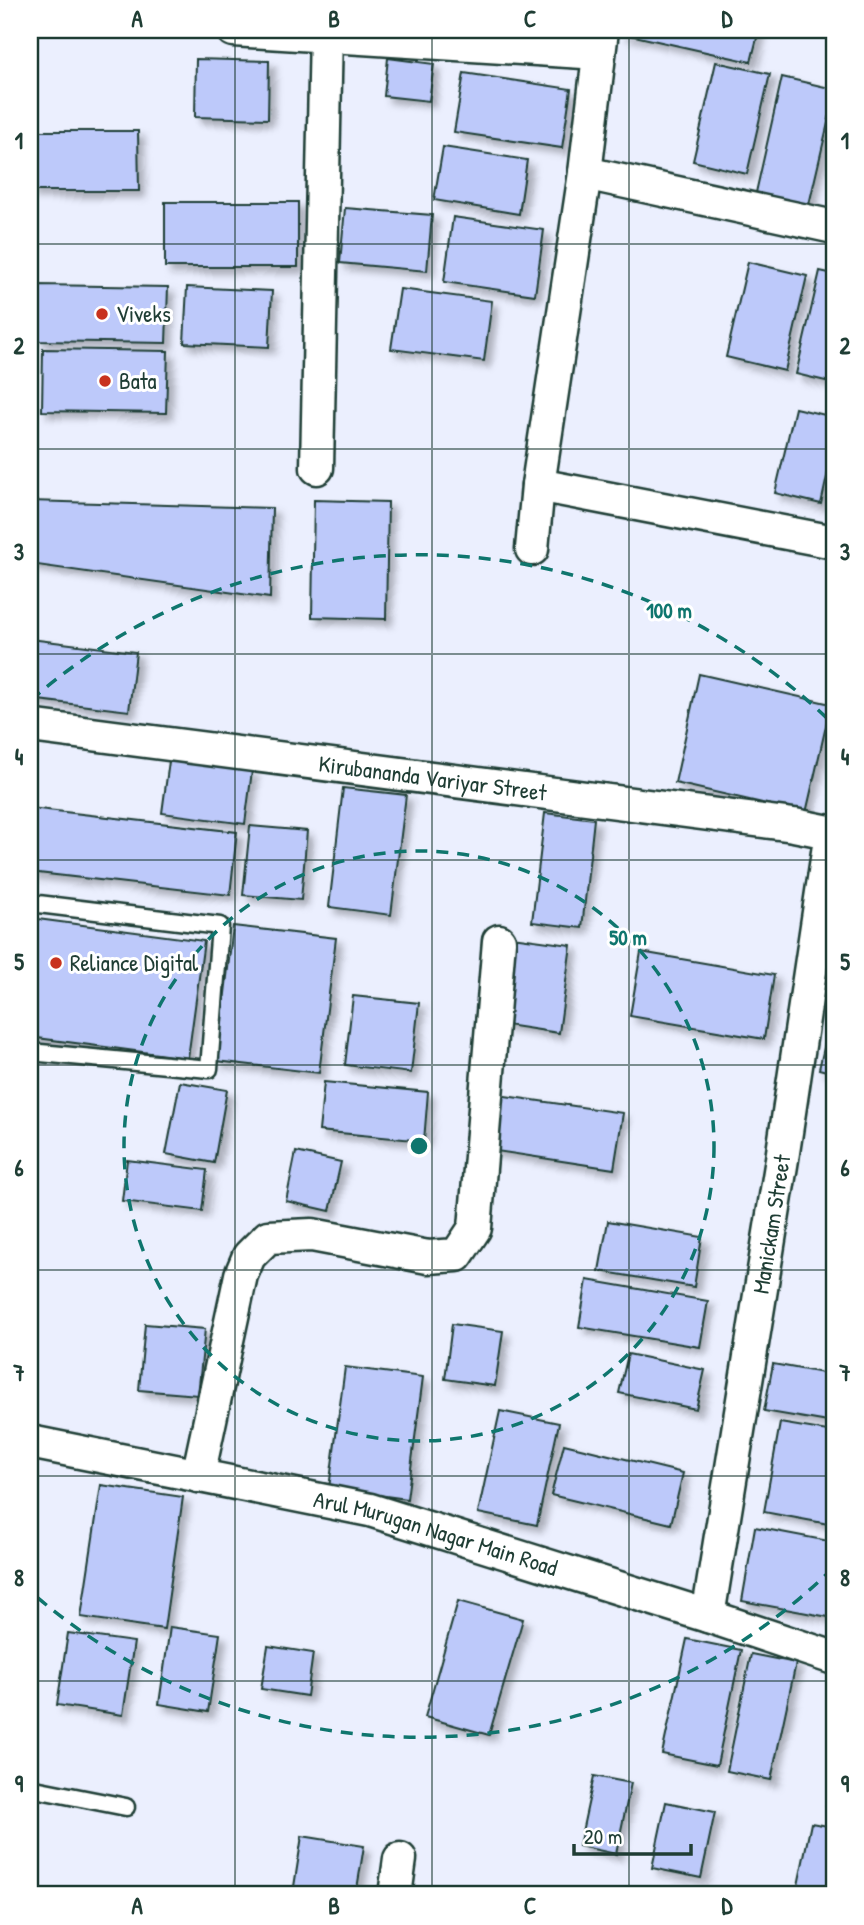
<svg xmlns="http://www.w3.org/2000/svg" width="864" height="1925" viewBox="0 0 864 1925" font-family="'Patrick Hand',sans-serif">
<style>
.building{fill:#bdc9fa;stroke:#1f3d34;stroke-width:2;filter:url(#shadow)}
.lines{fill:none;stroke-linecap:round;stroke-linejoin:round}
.service-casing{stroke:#1f3d34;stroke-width:21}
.minor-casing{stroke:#1f3d34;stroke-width:37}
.service{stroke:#fff;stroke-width:16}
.minor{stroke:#fff;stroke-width:32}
.grid{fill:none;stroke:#1f3d34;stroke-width:2;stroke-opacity:0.55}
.ring{fill:none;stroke:#0f766e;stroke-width:3.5;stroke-dasharray:12 9}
.poi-dot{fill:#c8321e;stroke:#fff;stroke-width:2.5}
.labels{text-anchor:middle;stroke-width:6;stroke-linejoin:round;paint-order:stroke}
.poi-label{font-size:23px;fill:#1f3d34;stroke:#fff;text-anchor:start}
.street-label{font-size:23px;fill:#1f3d34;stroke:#fff}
.centre{fill:#0f766e;stroke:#fff;stroke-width:3.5}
.ring-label{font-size:21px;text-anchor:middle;font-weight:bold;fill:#0f766e;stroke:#fff;stroke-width:6;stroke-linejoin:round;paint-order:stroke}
.neatline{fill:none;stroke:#1f3d34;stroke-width:2.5}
.grid-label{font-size:23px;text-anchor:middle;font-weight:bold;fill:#1f3d34}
</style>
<defs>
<filter id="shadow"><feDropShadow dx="6" dy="6" stdDeviation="3.5" flood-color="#0004"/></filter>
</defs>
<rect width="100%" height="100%" fill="#ebeffe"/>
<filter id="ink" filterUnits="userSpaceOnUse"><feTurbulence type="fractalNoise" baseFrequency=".0143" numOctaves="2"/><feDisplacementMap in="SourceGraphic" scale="14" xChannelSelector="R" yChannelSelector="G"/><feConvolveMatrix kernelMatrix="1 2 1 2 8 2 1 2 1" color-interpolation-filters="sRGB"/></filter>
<g filter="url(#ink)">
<!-- building -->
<g class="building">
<polygon points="622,30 759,30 751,62 621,33"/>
<polygon points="388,58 434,64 429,101 384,96"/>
<polygon points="196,59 269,61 268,119 195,117"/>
<polygon points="716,62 770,74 747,174 693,161"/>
<polygon points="464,73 571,89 562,148 454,132"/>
<polygon points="782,77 834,89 834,97 808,209 755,197"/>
<polygon points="30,131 138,131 139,191 30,191"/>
<polygon points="443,147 527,160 519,214 434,200"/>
<rect x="165" y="202" width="133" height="65"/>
<polygon points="345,208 432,215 427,271 340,263"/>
<polygon points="453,217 544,230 535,295 444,282"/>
<polygon points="748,262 807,276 785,371 726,357"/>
<polygon points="820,271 834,274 834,383 796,374"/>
<polygon points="38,285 168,287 166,343 38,341"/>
<polygon points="187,287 272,291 269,347 184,343"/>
<polygon points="400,289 492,301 484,361 391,349"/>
<polygon points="43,349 168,351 166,413 42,411"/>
<polygon points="795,408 834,417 834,445 821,504 775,493"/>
<polygon points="314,500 388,502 386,619 312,617"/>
<polygon points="30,501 272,508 270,598 30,564"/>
<polygon points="30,639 136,652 129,711 30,699"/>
<polygon points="699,674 831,704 806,813 675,783"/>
<polygon points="169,761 252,771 245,824 162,813"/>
<polygon points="343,788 406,795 391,915 329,907"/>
<polygon points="30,808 237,832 230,895 30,872"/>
<polygon points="545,813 594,819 582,928 532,922"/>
<polygon points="250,826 307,831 301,900 243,895"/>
<polygon points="30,918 204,941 188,1058 30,1037"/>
<polygon points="233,926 336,938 319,1073 217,1061"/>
<polygon points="512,937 571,945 559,1033 500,1024"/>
<polygon points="641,952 774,975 764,1039 630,1016"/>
<polygon points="834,993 834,1029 827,1028"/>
<polygon points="353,996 419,1003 411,1073 345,1065"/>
<polygon points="826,1039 834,1040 834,1073 819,1069"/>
<polygon points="180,1082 227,1090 214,1163 166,1154"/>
<polygon points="324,1082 428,1092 424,1141 319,1131"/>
<polygon points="498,1095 623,1113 614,1169 490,1150"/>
<polygon points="296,1152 341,1162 330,1211 286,1201"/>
<polygon points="127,1160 207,1170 202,1211 122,1201"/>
<polygon points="608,1221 702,1237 694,1287 599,1271"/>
<polygon points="587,1280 708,1301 700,1347 579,1327"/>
<polygon points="145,1324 205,1329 198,1395 139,1390"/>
<polygon points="452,1324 503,1331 495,1386 445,1379"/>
<polygon points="628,1354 705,1370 696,1409 619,1393"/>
<polygon points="773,1364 834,1375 834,1423 764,1411"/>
<polygon points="345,1367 423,1377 407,1499 329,1488"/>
<polygon points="500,1411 559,1423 537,1525 478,1513"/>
<polygon points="780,1423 834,1432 834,1525 764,1512"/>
<polygon points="564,1444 683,1473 671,1524 551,1495"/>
<polygon points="101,1485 183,1497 164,1629 81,1617"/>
<polygon points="755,1527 834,1542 834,1618 742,1601"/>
<polygon points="458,1601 523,1619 489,1735 425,1717"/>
<polygon points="170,1627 220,1634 208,1712 159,1704"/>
<polygon points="68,1633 134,1642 123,1715 57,1705"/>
<polygon points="687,1639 741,1650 717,1765 662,1754"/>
<polygon points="268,1646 313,1653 307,1696 261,1689"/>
<polygon points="751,1654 796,1663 771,1780 727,1771"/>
<polygon points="834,1768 834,1807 826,1806"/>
<polygon points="594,1776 631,1783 616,1854 579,1846"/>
<polygon points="666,1802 715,1812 701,1878 652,1868"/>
<polygon points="811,1823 834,1827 834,1895 796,1895"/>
<polygon points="302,1836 364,1846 356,1895 305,1895 293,1893"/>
</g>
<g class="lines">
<!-- service casing -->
<g class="service-casing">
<g id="service">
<polyline points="30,903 220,926 209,1069 30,1052"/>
<polyline points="30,1788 126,1807"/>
</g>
</g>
<!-- minor casing -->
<g class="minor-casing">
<g id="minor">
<polyline points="233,30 599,53"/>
<polyline points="585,173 834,227"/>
<polyline points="317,468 326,30"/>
<polyline points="538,485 834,542"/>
<polyline points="532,549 538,485 585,173 602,30"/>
<path id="s1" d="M30,726L794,825L834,833"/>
<path id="s2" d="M30,1442L370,1510L708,1616L834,1658"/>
<polyline points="198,1476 241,1275 249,1256 268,1237 312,1235 428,1257 457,1255 475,1228 499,941"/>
<path id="s3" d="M708,1616L782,1159L831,832"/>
<polyline points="395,1895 400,1859"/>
</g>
</g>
<!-- service -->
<use href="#service" class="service"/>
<!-- minor -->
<use href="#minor" class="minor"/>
</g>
</g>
<!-- grid -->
<path class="grid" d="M235,30V1895M432,30V1895M629,30V1895M30,244H834M30,449H834M30,654H834M30,860H834M30,1065H834M30,1270H834M30,1476H834M30,1681H834"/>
<!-- distance rings -->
<g class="ring">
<circle cx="419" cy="1146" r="295"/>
<path d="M833 1568A591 591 0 0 1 31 1592M31 700A591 591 0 0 1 833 724"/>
</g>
<!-- markers -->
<g class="poi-dot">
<circle cx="102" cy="314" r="7"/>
<circle cx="105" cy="381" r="7"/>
<circle cx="56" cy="963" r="7"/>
</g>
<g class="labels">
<!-- poi labels -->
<g class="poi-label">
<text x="116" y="322">Viveks</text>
<text x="119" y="389">Bata</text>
<text x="70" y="971">Reliance Digital</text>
</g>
<!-- street labels -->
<g class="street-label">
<text dy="8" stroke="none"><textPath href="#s1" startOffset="406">Kirubananda Variyar Street</textPath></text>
<text dy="8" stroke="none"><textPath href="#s3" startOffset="397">Manickam Street</textPath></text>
<text dy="8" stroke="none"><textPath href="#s2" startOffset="416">Arul Murugan Nagar Main Road</textPath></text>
</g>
</g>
<circle cx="419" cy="1146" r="10" class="centre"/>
<g class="ring-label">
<text x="669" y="618">100 m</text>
<text x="628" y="945">50 m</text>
</g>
<!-- margin -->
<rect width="864" height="1925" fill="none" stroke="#fff" stroke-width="77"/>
<!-- scale -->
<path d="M574 1844v10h117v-10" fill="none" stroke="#1f3d34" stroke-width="3.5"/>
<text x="584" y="1844" font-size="21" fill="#1f3d34" stroke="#ffffff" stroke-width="5" paint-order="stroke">20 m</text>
<rect x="38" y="38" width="788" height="1848" class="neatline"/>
<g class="grid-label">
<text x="137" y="27">A</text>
<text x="334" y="27">B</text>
<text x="530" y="27">C</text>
<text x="727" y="27">D</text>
<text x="19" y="149">1</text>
<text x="845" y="149">1</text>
<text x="19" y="354">2</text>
<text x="845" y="354">2</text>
<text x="19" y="560">3</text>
<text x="845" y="560">3</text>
<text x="19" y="765">4</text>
<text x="845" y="765">4</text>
<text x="19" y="970">5</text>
<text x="845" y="970">5</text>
<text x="19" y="1176">6</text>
<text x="845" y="1176">6</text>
<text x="19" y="1381">7</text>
<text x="845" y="1381">7</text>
<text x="19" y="1586">8</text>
<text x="845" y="1586">8</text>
<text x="19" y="1792">9</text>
<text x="845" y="1792">9</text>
<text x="137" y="1914">A</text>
<text x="334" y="1914">B</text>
<text x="530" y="1914">C</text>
<text x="727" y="1914">D</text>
</g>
</svg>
